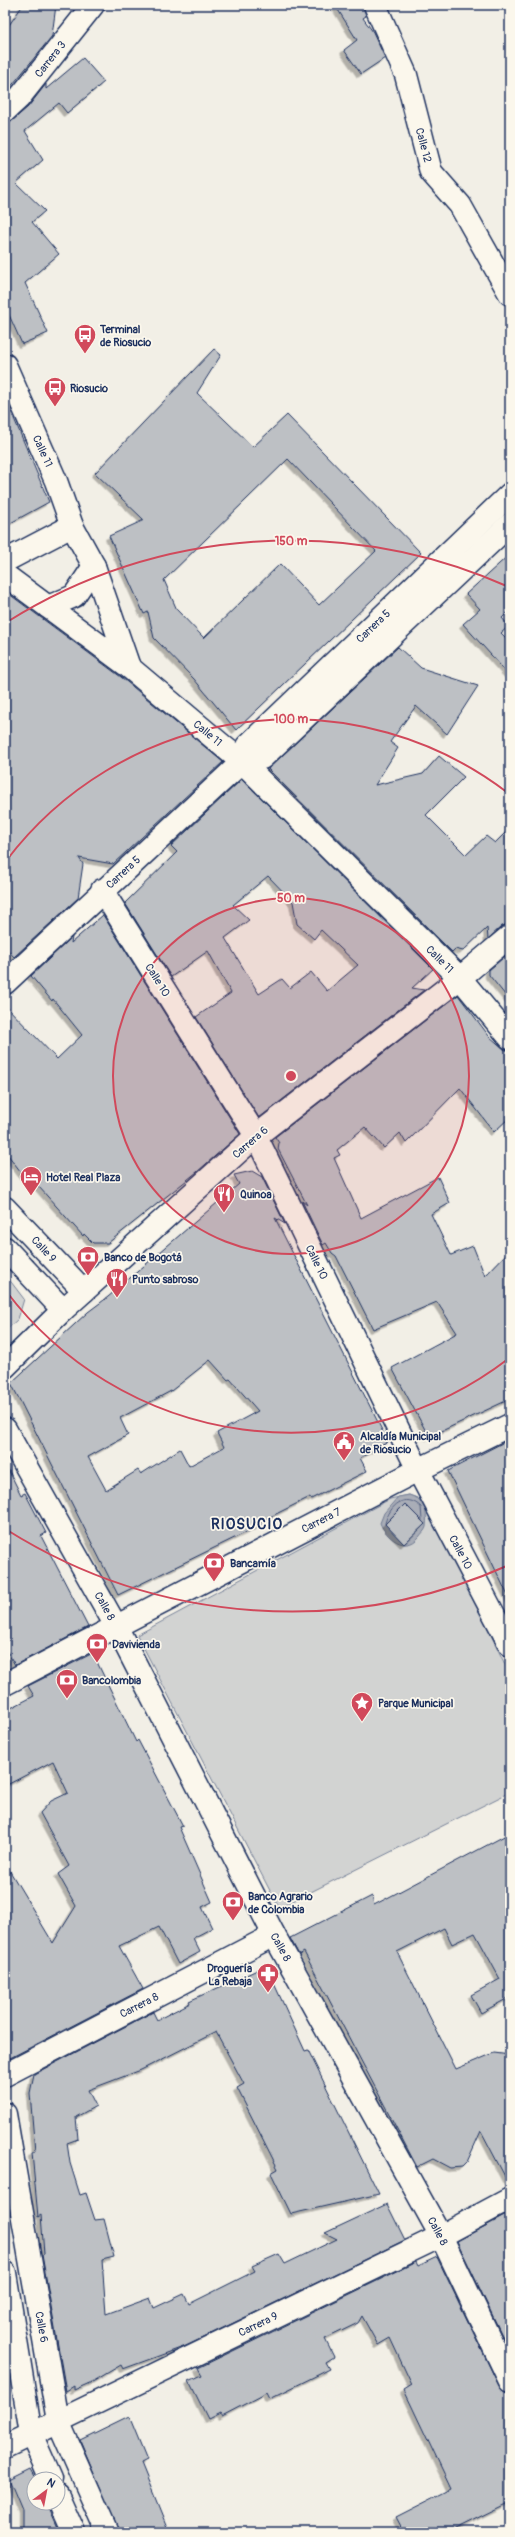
<svg xmlns="http://www.w3.org/2000/svg" width="515" height="2537" viewBox="0 0 515 2537" font-family="Pangolin,sans-serif">
<style>
.green{fill:#d2d3d2;stroke:#768198}
.water{fill:#a9adb7;stroke:#707b93}
.lines{fill:none;stroke-linecap:round;stroke-linejoin:round}
.shore{stroke:#546182;stroke-width:1}
.building{fill:#bdc0c4;stroke:#1b2f5e;fill-rule:evenodd;filter:url(#shadow)}
.minor-casing{stroke:#1b2f5e;stroke-width:25}
.tertiary-casing{stroke:#1b2f5e;stroke-width:25}
.primary-casing{stroke:#1b2f5e;stroke-width:25}
.minor{stroke:#fbf7ec;stroke-width:22}
.tertiary{stroke:#fbf7ec;stroke-width:22}
.primary{stroke:#fbf7ec;stroke-width:22}
.ring{fill:none;stroke:#d1495b;stroke-width:2}
.labels{text-anchor:middle;stroke-width:3.5;stroke-linejoin:round;paint-order:stroke}
.street-label{font-size:11px;fill:#1b2f5e;stroke:#fbf7ec}
.poi-label{font-size:11px;font-weight:bold;fill:#1b2f5e;stroke:#fbf7ec;text-anchor:start}
.district-label{font-size:15px;font-weight:bold;letter-spacing:1px;fill:#1b2f5e;stroke:#fbf7ec}
.centre{fill:#d1495b;stroke:#fbf7ec;stroke-width:2}
.ring-label{font-size:12px;text-anchor:middle;font-weight:bold;fill:#d1495b;stroke:#fbf7ec;stroke-width:3.5;stroke-linejoin:round;paint-order:stroke}
</style>
<defs>
<filter id="shadow"><feDropShadow dx="-3.5" dy="3.5" stdDeviation="0" flood-color="#0004"/></filter>
</defs>
<rect width="100%" height="100%" fill="#f2efe6"/>
<filter id="ink" filterUnits="userSpaceOnUse"><feTurbulence type="fractalNoise" baseFrequency=".025" numOctaves="2"/><feDisplacementMap in="SourceGraphic" scale="8" xChannelSelector="R" yChannelSelector="G"/><feConvolveMatrix kernelMatrix="1 2 1 2 8 2 1 2 1" color-interpolation-filters="sRGB"/></filter>
<g filter="url(#ink)">
<!-- green -->
<g class="green">
<polygon points="5,1274 24,1299 18,1319 5,1331"/>
<polygon points="409,1495 417,1498 438,1523 510,1675 510,1792 279,1908 137,1635 390,1499"/>
</g>
<!-- water -->
<path class="water" d="M409,1495L417,1498L425,1505C426,1512 427,1520 426,1527C425,1531 421,1534 419,1537C405,1554 386,1537 380,1523L384,1513L398,1497Z"/>
<g class="lines">
<!-- shore -->
<path class="shore" d="M385,1523C390,1505 405,1492 421,1507L422,1520"/>
</g>
<!-- building -->
<g class="building">
<polygon points="23,5 56,5 52,36 5,94 5,31"/>
<polygon points="335,5 363,5 366,16 363,18 373,32 385,58 361,74 344,50 357,40"/>
<polygon points="83,58 104,82 67,113 59,103 25,131 43,160 16,183 45,211 32,222 59,254 25,283 48,333 22,344 5,306 5,123 13,120 28,107 46,84 46,89"/>
<path d="M214,349L221,355L197,393L253,447L287,415L421,553L236,730L194,679L154,638L148,612L144,614L109,536L144,520L95,473ZM288,459L376,551L319,605L280,564L204,638L177,610L164,580Z"/>
<polygon points="5,397 49,502 5,526"/>
<polygon points="510,554 510,610 502,618 509,626 501,633 510,642 510,676 463,624 480,609 466,594"/>
<polygon points="5,591 121,677 223,762 113,864 79,858 83,864 78,898 14,957 5,947"/>
<polygon points="398,647 421,668 478,686 447,734 416,706 390,742 398,748 375,785 423,774 439,756 464,777 426,815 466,855 486,836 495,843 510,828 510,924 502,926 488,939 487,928 463,951 455,949 452,952 268,769"/>
<path d="M242,779L433,969L412,988L424,990L259,1118L196,1017L231,993L208,951L171,977L125,903L177,852L171,846ZM268,876L293,902L297,924L314,939L321,930L358,965L327,991L311,972L290,988L282,979L259,994L225,938L249,920L233,905Z"/>
<polygon points="103,915 240,1134 197,1172 108,1243 93,1243 84,1234 83,1236 30,1177 27,1180 5,1151 5,1005 57,1059 82,1035 53,999 52,1001 31,976 72,937 71,943"/>
<polygon points="510,952 510,1001 489,975 489,970"/>
<polygon points="458,995 489,1036 505,1050 510,1050 510,1117 494,1132 460,1088 406,1143 400,1133 384,1148 365,1127 337,1150 340,1155 334,1158 361,1218 438,1177 450,1203 431,1214 451,1255 473,1246 485,1276 510,1250 510,1399 429,1437 392,1368 457,1333 437,1302 373,1329 336,1256 332,1253 326,1243 323,1245 302,1201 307,1205 278,1149 279,1143 275,1137"/>
<path d="M252,1171L262,1177L285,1224L275,1218L388,1442L360,1458L367,1471L311,1499L310,1497L260,1522L261,1525L118,1595L11,1383L88,1312L108,1297L239,1184L234,1175ZM210,1360L228,1380L230,1379L258,1411L217,1433L224,1447L189,1466L180,1449L141,1474L138,1470L106,1490L88,1457L128,1435L120,1418L171,1391Z"/>
<polygon points="510,1439 510,1600 448,1471"/>
<polygon points="5,1463 21,1495 25,1493 46,1533 41,1536 88,1627 15,1665 5,1648"/>
<polygon points="405,1504 425,1524 404,1544 385,1524"/>
<polygon points="95,1652 97,1662 136,1742 138,1740 183,1826 179,1827 212,1902 202,1907 212,1928 193,1938 200,1952 178,1964 159,1927 119,1946 143,1989 12,2057 5,2059 5,1863 53,1943 76,1906 58,1874 69,1866 40,1813 51,1801 68,1793 53,1761 5,1786 5,1711 34,1696 28,1686"/>
<polygon points="510,1833 510,1997 481,2013 471,1995 500,1979 475,1933 452,1944 444,1928 397,1952 456,2069 494,2053 510,2055 510,2186 481,2131 467,2162 462,2167 450,2168 433,2159 417,2167 304,1952 299,1955 290,1938 372,1896 374,1905"/>
<polygon points="266,1966 305,2051 308,2050 379,2194 291,2214 271,2173 278,2169 237,2088 244,2084 216,2032 141,2070 88,2090 96,2106 76,2117 78,2139 67,2143 70,2163 80,2195 86,2193 95,2220 104,2219 114,2257 102,2260 106,2314 150,2298 154,2308 184,2294 189,2304 255,2271 252,2266 279,2254 285,2264 337,2239 325,2233 387,2204 405,2240 186,2346 123,2369 121,2365 94,2381 74,2390 74,2386 66,2391 42,2255 44,2254 41,2215 38,2217 32,2153 35,2152 30,2093 34,2074 153,2012 157,2020 190,2003 189,2001"/>
<polygon points="510,2213 510,2352 457,2241"/>
<polygon points="437,2257 499,2386 503,2391 510,2393 510,2502 449,2532 404,2532 396,2517 451,2489 404,2390 412,2385 390,2338 378,2345 362,2316 358,2323 325,2339 334,2357 326,2362 330,2369 269,2399 266,2393 222,2416 220,2413 208,2419 189,2381 202,2375 198,2368 416,2262 418,2266"/>
<polygon points="129,2416 147,2460 141,2463 169,2532 119,2532 80,2440"/>
<polygon points="31,2468 37,2479 34,2479 34,2503 47,2503 60,2532 22,2532 22,2510 9,2479"/>
</g>
<g class="lines">
<!-- minor casing -->
<g class="minor-casing">
<g id="minor">
<polyline points="375,5 406,75 431,172 460,205 510,294"/>
<polyline points="5,365 56,481 72,526 94,566 129,667 242,762 460,978 510,1038"/>
<polyline points="5,561 72,526"/>
<polyline points="5,575 129,667"/>
<polyline points="48,607 74,596 94,566"/>
<polyline points="102,890 256,1136 418,1470 510,1645"/>
<polyline points="5,983 242,762"/>
<polyline points="5,1208 84,1291"/>
<polyline points="5,1248 63,1310"/>
<polyline points="5,1367 63,1310 256,1136 460,978 510,936"/>
<polyline points="5,1429 116,1626 274,1935 441,2236 510,2381"/>
<polyline points="5,1684 418,1470 510,1425"/>
<polyline points="5,2075 274,1935"/>
<polyline points="5,2447 441,2236 510,2199"/>
</g>
</g>
<!-- tertiary casing -->
<g class="tertiary-casing">
<g id="tertiary">
<polyline points="242,762 247,746 510,494"/>
<polyline points="242,762 262,758 510,524"/>
<polyline points="5,2114 58,2421 107,2532"/>
<polyline points="5,2273 31,2434 51,2479"/>
<polyline points="58,2496 74,2532"/>
</g>
</g>
<!-- primary casing -->
<g class="primary-casing">
<polyline id="primary" points="5,111 19,98 93,5"/>
</g>
<!-- minor -->
<use href="#minor" class="minor"/>
<!-- tertiary -->
<use href="#tertiary" class="tertiary"/>
<!-- primary -->
<use href="#primary" class="primary"/>
</g>
</g>
<!-- distance rings -->
<circle cx="291" cy="1076" r="178" fill="#d1495b" fill-opacity=".12"/>
<g class="ring">
<circle cx="291" cy="1076" r="178"/>
<path d="M508 1359A357 357 0 0 1 6 1291M6 861A357 357 0 0 1 508 793"/>
<path d="M509 1565A535 535 0 0 1 7 1530M7 622A535 535 0 0 1 509 587"/>
</g>
<!-- icons -->
<defs>
<g id="bus-pin" transform="scale(1.15)"><path d="M0 17L-7.5 6A9.5 9.5 0 1 1 7.5 6Z" fill="#d1495b" stroke="#fbf7ec"/><path d="M-5-6H5V4H4V6H2V4H-2V6H-4V4H-5ZM-3.5-4V0h7V-4ZM-3.5 1.2v1.5H-2V1.2ZM2 1.2v1.5H3.5V1.2Z" fill="#fff"/></g>
<g id="hotel-pin" transform="scale(1.15)"><path d="M0 17L-7.5 6A9.5 9.5 0 1 1 7.5 6Z" fill="#d1495b" stroke="#fbf7ec"/><path d="M-6-4.5h1.5V1H6V5H4.5V3h-9V5H-6ZM-4 0a1.8 1.8 0 1 1 3.6 0ZM.5 0V-2.5h3Q6-2.5 6 0Z" fill="#fff"/></g>
<g id="restaurant-pin" transform="scale(1.15)"><path d="M0 17L-7.5 6A9.5 9.5 0 1 1 7.5 6Z" fill="#d1495b" stroke="#fbf7ec"/><path d="M-5-6h1v4h1v-4h1v4h1v-4h1v5L-1.5 .5V6h-2V.5L-5-1ZM5-6V6H3V1.5H1.5Q1.5-4 5-6Z" fill="#fff"/></g>
<g id="bank-pin" transform="scale(1.15)"><path d="M0 17L-7.5 6A9.5 9.5 0 1 1 7.5 6Z" fill="#d1495b" stroke="#fbf7ec"/><path d="M-6-4H6V4H-6ZM0-2.3a2.3 2.3 0 1 0 0 4.6a2.3 2.3 0 1 0 0-4.6Z" fill="#fff"/></g>
<g id="civic-pin" transform="scale(1.15)"><path d="M0 17L-7.5 6A9.5 9.5 0 1 1 7.5 6Z" fill="#d1495b" stroke="#fbf7ec"/><path d="M-.6-6.5H3V-4.5H.6V-3L4-1V1h2V6H-6V1h2V-1L-.6-3ZM-1.2 2.5V6h2.4V2.5Z" fill="#fff"/></g>
<g id="sight-pin" transform="scale(1.15)"><path d="M0 17L-7.5 6A9.5 9.5 0 1 1 7.5 6Z" fill="#d1495b" stroke="#fbf7ec"/><path d="M0-6L1.8-2.2L6-1.7L2.9 1.2L3.7 5.4L0 3.3L-3.7 5.4L-2.9 1.2L-6-1.7L-1.8-2.2Z" fill="#fff"/></g>
<g id="pharmacy-pin" transform="scale(1.15)"><path d="M0 17L-7.5 6A9.5 9.5 0 1 1 7.5 6Z" fill="#d1495b" stroke="#fbf7ec"/><path d="M-2-6h4v4h4v4h-4v4h-4v-4h-4v-4h4Z" fill="#fff"/></g>
</defs>
<g fill-rule="evenodd">
<use href="#bus-pin" x="85" y="335"/>
<use href="#bus-pin" x="55" y="388"/>
<use href="#hotel-pin" x="31" y="1177"/>
<use href="#restaurant-pin" x="224" y="1194"/>
<use href="#bank-pin" x="88" y="1257"/>
<use href="#restaurant-pin" x="117" y="1279"/>
<use href="#civic-pin" x="344" y="1442"/>
<use href="#bank-pin" x="214" y="1563"/>
<use href="#bank-pin" x="97" y="1644"/>
<use href="#bank-pin" x="67" y="1680"/>
<use href="#sight-pin" x="362" y="1703"/>
<use href="#bank-pin" x="233" y="1902"/>
<use href="#pharmacy-pin" x="268" y="1974"/>
</g>
<g class="labels">
<!-- street labels -->
<g class="street-label">
<text transform="translate(50 59) rotate(-52)" y="4">Carrera 3</text>
<text transform="translate(424 145) rotate(75)" y="4">Calle 12</text>
<text transform="translate(43 451) rotate(66)" y="4">Calle 11</text>
<text transform="translate(373 626) rotate(-44)" y="4">Carrera 5</text>
<text transform="translate(208 733) rotate(40)" y="4">Calle 11</text>
<text transform="translate(123 872) rotate(-43)" y="4">Carrera 5</text>
<text transform="translate(440 959) rotate(45)" y="4">Calle 11</text>
<text transform="translate(158 980) rotate(58)" y="4">Calle 10</text>
<text transform="translate(250 1142) rotate(-41)" y="4">Carrera 6</text>
<text transform="translate(44 1249) rotate(47)" y="4">Calle 9</text>
<text transform="translate(317 1262) rotate(64)" y="4">Calle 10</text>
<text transform="translate(321 1520) rotate(-27)" y="4">Carrera 7</text>
<text transform="translate(461 1552) rotate(62)" y="4">Calle 10</text>
<text transform="translate(105 1606) rotate(61)" y="4">Calle 8</text>
<text transform="translate(281 1947) rotate(61)" y="4">Calle 8</text>
<text transform="translate(139 2005) rotate(-27)" y="4">Carrera 8</text>
<text transform="translate(438 2231) rotate(62)" y="4">Calle 8</text>
<text transform="translate(258 2324) rotate(-26)" y="4">Carrera 9</text>
<text transform="translate(42 2327) rotate(80)" y="4">Calle 6</text>
</g>
<!-- poi labels -->
<g class="poi-label">
<text x="100" y="333">Terminal<tspan x="100" dy="13">de Riosucio</tspan></text>
<text x="70" y="392">Riosucio</text>
<text x="46" y="1181">Hotel Real Plaza</text>
<text x="240" y="1198">Quinoa</text>
<text x="104" y="1261">Banco de Bogotá</text>
<text x="132" y="1283">Punto sabroso</text>
<text x="360" y="1440">Alcaldía Municipal<tspan x="360" dy="13">de Riosucio</tspan></text>
<text x="230" y="1567">Bancamía</text>
<text x="112" y="1648">Davivienda</text>
<text x="82" y="1684">Bancolombia</text>
<text x="378" y="1707">Parque Municipal</text>
<text x="248" y="1900">Banco Agrario<tspan x="248" dy="13">de Colombia</tspan></text>
<text x="252" y="1972" text-anchor="end">Droguería<tspan x="252" dy="13">La Rebaja</tspan></text>
</g>
<!-- district labels -->
<g class="district-label">
<text x="247" y="1529">RIOSUCIO</text>
</g>
</g>
<circle cx="291" cy="1076" r="6" class="centre"/>
<g class="ring-label">
<text x="291" y="545">150 m</text>
<text x="291" y="723">100 m</text>
<text x="291" y="902">50 m</text>
</g>
<!-- margin -->
<rect width="515" height="2537" fill="none" stroke="#fbf7ec" stroke-width="20"/>
<rect x="10" y="10" width="495" height="2517" fill="none" stroke="#1b2f5e" stroke-width="1.5" filter="url(#ink)"/>
<!-- north arrow -->
<g transform="translate(46 2491) rotate(32)"><circle r="19" fill="#fbf7ec" stroke="#a1a7b3"/>
<path d="M0-3L7 15L0 10L-7 15Z" fill="#d1495b"/>
<text y="-6" font-size="11" font-weight="bold" text-anchor="middle" fill="#1b2f5e">N</text>
</g>
</svg>
